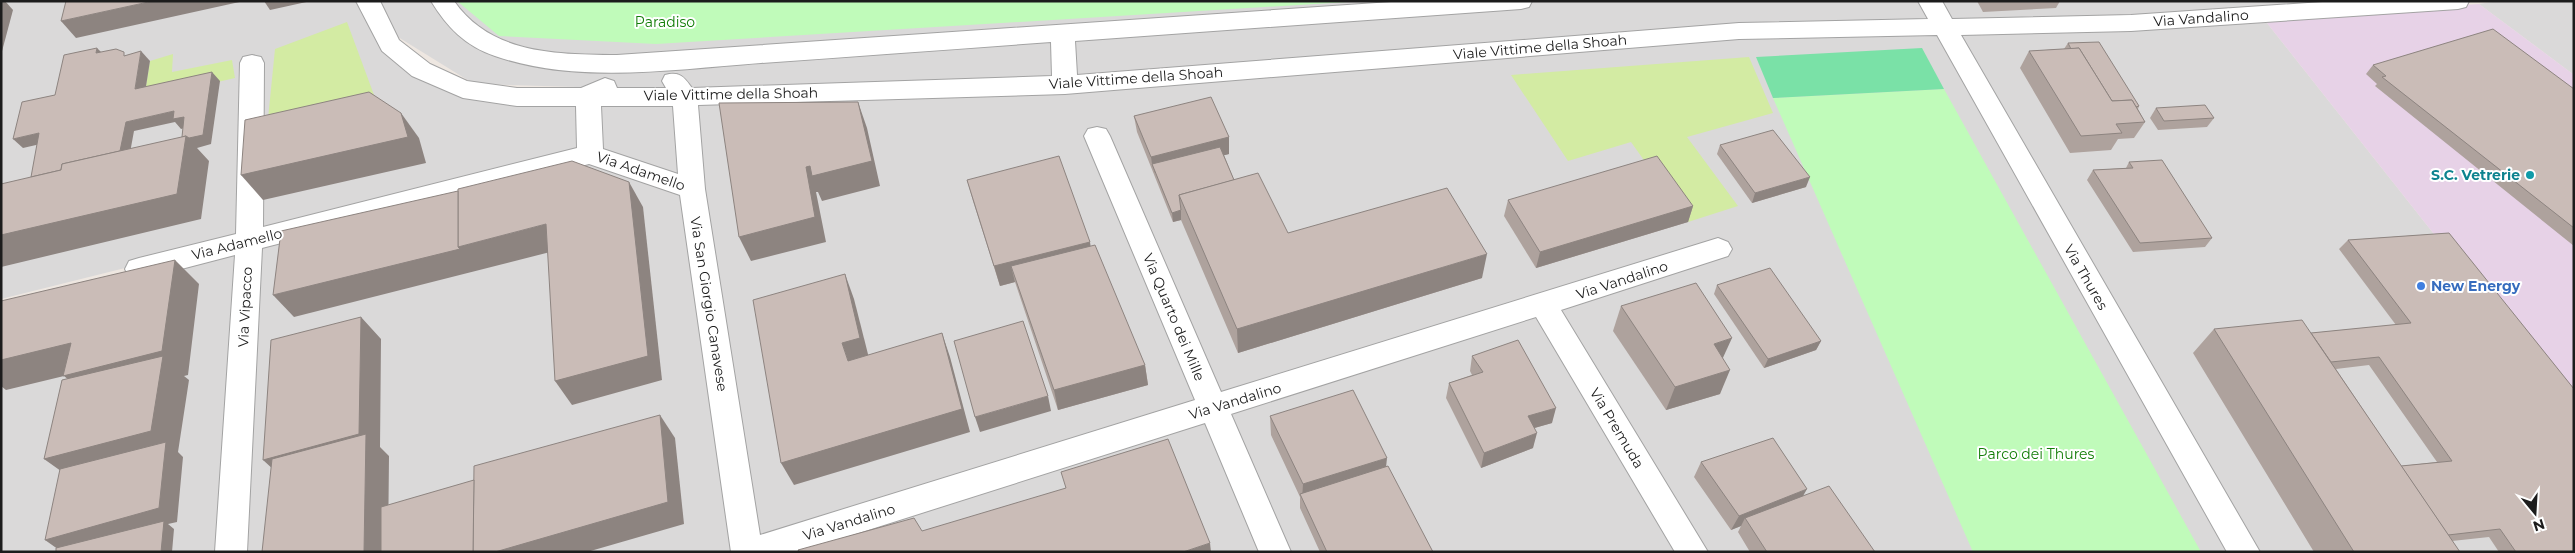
<svg xmlns="http://www.w3.org/2000/svg" width="2575" height="553" viewBox="0 0 2575 553" font-family="Montserrat,sans-serif">
<style>
.residential{fill:#dad9d9}
.industrial{fill:#e7d2e7}
.grass{fill:#d3eba3}
.park{fill:#c0fbba}
.pitch{fill:#7ae1a7}
.lines{fill:none;stroke-linecap:round;stroke-linejoin:round}
.minor-casing{stroke:#a3a3a3;stroke-width:2}
.minor{fill:#fff;fill-rule:evenodd}
.wall{fill:#aea29d;fill-rule:evenodd}
.shaded-wall{fill:#8d8480}
.building{fill:#cabcb7;stroke:#8d8480}
.culture-dot{fill:#0f9aa8;stroke:#fff;stroke-width:2}
.shop-dot{fill:#3f7fe0;stroke:#fff;stroke-width:2}
.labels{text-anchor:middle;stroke-width:4;stroke-linejoin:round;paint-order:stroke}
.street-label{font-size:14px;fill:#1c1c1c;stroke:#fff}
.park-label{font-size:14px;fill:#127d07;stroke:#fff}
.culture-label{font-size:14px;font-weight:bold;fill:#0d838f;stroke:#fff;text-anchor:end}
.shop-label{font-size:14px;font-weight:bold;fill:#366cbe;stroke:#fff;text-anchor:start}
</style>
<rect width="100%" height="100%" fill="#eee7e1"/>
<!-- residential -->
<g class="residential">
<polygon points="1,1 364,1 384,46 460,93 583,98 585,153 1,299"/>
<polygon points="380,1 2372,1 2161,17 1923,24 1714,25 1075,77 681,90 474,84 398,37"/>
<polygon points="2498,1 2574,1 2574,75 2479,4"/>
<polygon points="2263,18 2574,411 2574,552 2253,552 1952,31"/>
<polygon points="1940,30 2236,552 1,552 1,306 595,156 593,99 1068,89 1738,35"/>
</g>
<!-- industrial -->
<polygon class="industrial" points="2479,4 2574,75 2574,411 2263,18"/>
<!-- grass -->
<g class="grass">
<polygon points="347,22 384,122 267,129 275,49"/>
<polygon points="173,54 172,72 232,60 235,78 144,99 150,61"/>
<polygon points="1749,57 1773,113 1687,137 1738,206 1688,222 1631,142 1568,161 1511,75"/>
</g>
<!-- park -->
<g class="park">
<polygon points="457,1 1364,1 656,44 499,36"/>
<polygon points="1944,89 2201,552 1973,552 1773,98"/>
</g>
<!-- pitch -->
<polygon class="pitch" points="1922,48 1944,89 1773,98 1756,57"/>
<g class="lines">
<!-- minor casing -->
<g class="minor-casing">
<path id="minor" d="M356,1H380L399,40L430,64L467,81L517,88H581L605,78L614,81L617,88H666L662,81L665,75C680,71 684,77 692,88L1052,76L1051,42C955,49 858,56 761,63C675,69 579,85 495,56C465,46 447,27 431,1H454C492,55 557,54 617,55L1406,1H1532L1529,7L1521,9L1075,41L1077,75L1739,23L1928,19L1918,1H1942L1952,19L2131,15L2337,1H2469L2466,7L2458,9L2131,31L1961,35L2260,552H2227L1937,35L1739,39L1065,94L698,105L705,189L760,535L1195,400L1084,136L1088,129L1097,127L1106,129L1110,136L1221,392L1718,238L1728,242L1732,249L1728,256L1561,310L1708,552H1675L1536,317L1231,414L1291,552H1259L1205,423L799,552H731L680,195L589,164L262,248L247,552H215L235,255L139,280L129,277L125,269L129,261L139,258L236,234L240,63L243,57L252,55L261,57L264,63L263,227L577,148L576,106H517L463,98L412,76L382,51ZM601,106H673L678,174L603,149Z"/>
</g>
<!-- minor -->
<use href="#minor" class="minor"/>
</g>
<!-- wall -->
<g class="wall">
<polygon points="1977,1 2060,1 2056,8 1983,12"/>
<polygon points="2068,43 2139,106 2138,109 2145,122 2134,138 2118,139 2111,150 2070,153 2020,68 2029,51 2064,49"/>
<polygon points="2373,65 2574,89 2574,246 2375,86 2377,84 2366,74"/>
<polygon points="2156,108 2214,118 2207,127 2158,130 2150,118"/>
<polygon points="1134,116 1229,137 1229,154 1224,155 1234,180 1288,233 1482,278 1238,353 1181,220 1173,222 1137,132"/>
<polygon points="1720,145 1806,187 1752,203 1717,154"/>
<polygon points="2129,162 2212,238 2205,247 2133,252 2087,180 2093,170 2126,168"/>
<polygon points="967,180 1090,242 1090,246 1145,365 1148,385 1058,410 1015,282 1000,286 973,201"/>
<polygon points="1508,200 1693,206 1688,222 1536,268 1504,216"/>
<path d="M2449,233L2574,552H2499L2489,537L2452,541L2460,552H2314L2193,353L2214,329L2311,333L2396,325L2339,249L2348,240ZM2369,365L2437,462L2401,466L2336,369Z"/>
<polygon points="1717,285 1821,341 1816,350 1764,368 1714,294"/>
<polygon points="1621,306 1723,358 1720,394 1666,410 1613,331"/>
<polygon points="1472,356 1552,423 1534,428 1533,448 1481,468 1446,398 1449,383 1472,375 1470,371"/>
<polygon points="1270,416 1386,466 1433,552 1320,552 1300,508 1300,497 1271,435"/>
<polygon points="1701,462 1804,496 1875,552 1750,552 1738,532 1741,526 1731,530 1694,477"/>
</g>
<!-- shaded-wall -->
<g class="shaded-wall">
<polygon points="1,1 5,1 13,10 1,55"/>
<polygon points="153,1 244,1 76,38 61,21"/>
<polygon points="264,1 311,1 270,10"/>
<polygon points="97,48 106,57 96,53"/>
<polygon points="141,51 150,61 144,99 135,89"/>
<polygon points="212,72 220,81 211,144 197,148 209,161 201,219 1,267 1,235 186,136"/>
<polygon points="858,102 867,128 880,186 822,201 818,192 816,192 826,242 751,261 739,237 806,167"/>
<polygon points="174,111 184,117 192,126 181,129 175,122 134,131 127,169 40,191 126,122"/>
<polygon points="401,113 419,138 426,163 263,200 241,175"/>
<polygon points="39,133 49,142 23,148 13,139"/>
<polygon points="1229,137 1229,154 1155,173 1152,164 1151,157"/>
<polygon points="1810,177 1806,187 1752,203 1755,193"/>
<polygon points="629,182 643,207 662,380 572,405 555,381"/>
<polygon points="1693,206 1688,222 1536,268 1540,252"/>
<polygon points="1181,210 1181,220 1173,222 1172,213"/>
<polygon points="546,224 562,249 294,317 273,295"/>
<polygon points="1090,242 1093,262 1011,266 1015,282 1000,286 994,266"/>
<polygon points="1487,254 1482,278 1238,353 1237,329"/>
<polygon points="175,260 199,284 188,375 184,376 189,380 178,452 183,457 177,522 168,524 174,529 172,552 62,552 45,540 75,481 44,459 92,399 64,376 6,390 1,386 1,323"/>
<polygon points="845,274 854,299 870,362 848,361 842,343"/>
<polygon points="361,317 381,339 380,447 389,456 388,552 364,552 263,460"/>
<polygon points="942,333 950,357 970,432 794,485 781,463"/>
<polygon points="1732,338 1721,362 1714,344"/>
<polygon points="1821,341 1816,350 1764,368 1768,359"/>
<polygon points="1145,365 1148,385 1058,410 1054,390"/>
<polygon points="1730,370 1720,394 1666,410 1675,387"/>
<polygon points="1048,396 1051,411 980,432 975,417"/>
<polygon points="1556,408 1552,423 1524,431 1528,416"/>
<polygon points="660,415 675,438 684,524 587,552 495,552"/>
<polygon points="1537,433 1533,448 1481,468 1484,453"/>
<polygon points="1387,458 1385,477 1302,499 1303,484"/>
<polygon points="1807,489 1799,503 1745,518 1741,526 1731,530 1739,516"/>
<polygon points="1210,543 1211,552 1183,552"/>
</g>
<!-- building -->
<g class="building">
<polygon points="66,1 153,1 61,21"/>
<polygon points="2493,29 2574,89 2574,228 2382,77 2386,76 2373,65"/>
<polygon points="2099,42 2139,106 2136,107 2132,100 2112,101 2079,48 2071,49 2068,43"/>
<polygon points="97,48 96,53 116,49 124,52 124,56 141,51 135,89 212,72 203,135 189,138 186,136 182,137 184,117 173,119 174,111 126,122 120,151 62,164 61,170 31,177 39,133 13,139 22,102 55,95 64,55"/>
<polygon points="2079,48 2112,101 2132,100 2145,122 2116,124 2122,133 2081,136 2029,51"/>
<polygon points="369,92 401,113 408,137 241,175 245,120"/>
<polygon points="1211,97 1229,137 1151,157 1134,116"/>
<polygon points="858,102 872,161 812,176 810,166 806,167 815,217 739,237 719,103"/>
<polygon points="2205,105 2214,118 2164,121 2156,108"/>
<polygon points="1773,130 1810,177 1755,193 1720,145"/>
<polygon points="186,136 177,194 1,235 1,184 61,170 62,164"/>
<polygon points="1220,147 1234,180 1179,195 1181,210 1172,213 1152,164"/>
<polygon points="1059,156 1090,242 994,266 967,180"/>
<polygon points="1657,156 1693,206 1540,252 1508,200"/>
<polygon points="2162,160 2212,238 2140,243 2093,170 2133,168 2129,162"/>
<polygon points="572,161 629,182 648,356 555,381 546,224 458,247 458,189"/>
<polygon points="1258,173 1288,233 1447,188 1487,254 1237,329 1179,195"/>
<polygon points="458,191 458,247 460,249 273,295 281,231"/>
<polygon points="2449,233 2574,389 2574,552 2516,552 2500,529 2448,535 2401,466 2452,461 2379,357 2331,362 2311,333 2411,323 2348,240"/>
<polygon points="1095,245 1145,365 1054,390 1011,266"/>
<polygon points="175,260 162,351 63,376 71,343 1,360 1,301"/>
<polygon points="1770,268 1821,341 1768,359 1717,285"/>
<polygon points="845,274 860,338 842,343 848,361 942,333 962,409 781,463 753,300"/>
<polygon points="1696,283 1732,338 1714,344 1730,370 1675,387 1621,306"/>
<polygon points="361,317 359,434 263,460 271,340"/>
<polygon points="2302,320 2460,552 2354,552 2214,329"/>
<polygon points="1023,321 1048,396 975,417 954,341"/>
<polygon points="1518,340 1556,408 1528,416 1537,433 1484,453 1449,383 1483,372 1472,356"/>
<polygon points="163,356 151,431 44,459 62,380"/>
<polygon points="1353,390 1387,458 1303,484 1270,416"/>
<polygon points="660,415 668,502 495,552 473,552 474,466"/>
<polygon points="366,434 364,552 262,552 272,459"/>
<polygon points="1773,438 1807,489 1739,516 1701,462"/>
<polygon points="1168,439 1210,543 1183,552 799,552 798,550 914,518 922,531 1066,488 1061,472"/>
<polygon points="166,442 159,508 45,540 60,469"/>
<polygon points="1388,466 1433,552 1327,552 1300,494"/>
<polygon points="474,480 473,552 381,552 381,507"/>
<polygon points="1829,486 1875,552 1767,552 1745,518"/>
<polygon points="164,521 161,552 56,552 56,548"/>
</g>
<!-- markers -->
<circle class="culture-dot" cx="2530" cy="175" r="5"/>
<circle class="shop-dot" cx="2421" cy="286" r="5"/>
<g class="labels">
<!-- street labels -->
<g class="street-label">
<text transform="translate(2201 18) rotate(-4)" y="5">Via Vandalino</text>
<text transform="translate(1540 47) rotate(-5)" y="5">Viale Vittime della Shoah</text>
<text transform="translate(1136 78) rotate(-4)" y="5">Viale Vittime della Shoah</text>
<text transform="translate(731 94) rotate(-1)" y="5">Viale Vittime della Shoah</text>
<text transform="translate(641 171) rotate(19)" y="5">Via Adamello</text>
<text transform="translate(237 244) rotate(-14)" y="5">Via Adamello</text>
<text transform="translate(2086 277) rotate(60)" y="5">Via Thures</text>
<text transform="translate(1622 280) rotate(-18)" y="5">Via Vandalino</text>
<text transform="translate(709 304) rotate(81)" y="5">Via San Giorgio Canavese</text>
<text transform="translate(245 307) rotate(-87)" y="5">Via Vipacco</text>
<text transform="translate(1174 317) rotate(67)" y="5">Via Quarto dei Mille</text>
<text transform="translate(1235 401) rotate(-17)" y="5">Via Vandalino</text>
<text transform="translate(1617 428) rotate(59)" y="5">Via Premuda</text>
<text transform="translate(849 522) rotate(-17)" y="5">Via Vandalino</text>
</g>
<!-- park labels -->
<g class="park-label">
<text x="665" y="27">Paradiso</text>
<text x="2036" y="459">Parco dei Thures</text>
</g>
<!-- culture labels -->
<g class="culture-label">
<text x="2520" y="180">S.C. Vetrerie</text>
</g>
<!-- shop labels -->
<g class="shop-label">
<text x="2431" y="291">New Energy</text>
</g>
</g>
<!-- border -->
<rect width="2575" height="553" fill="none" stroke="#1c1c1c" stroke-width="5"/>
<!-- north arrow -->
<g transform="translate(2535 513) rotate(162)" stroke="#ffffff" stroke-width="4" paint-order="stroke">
<path d="M0-4L9 19L0 12L-9 19Z" fill="#1c1c1c"/>
<text y="-8" font-size="14" font-weight="bold" text-anchor="middle" fill="#1c1c1c">N</text>
</g>
</svg>
